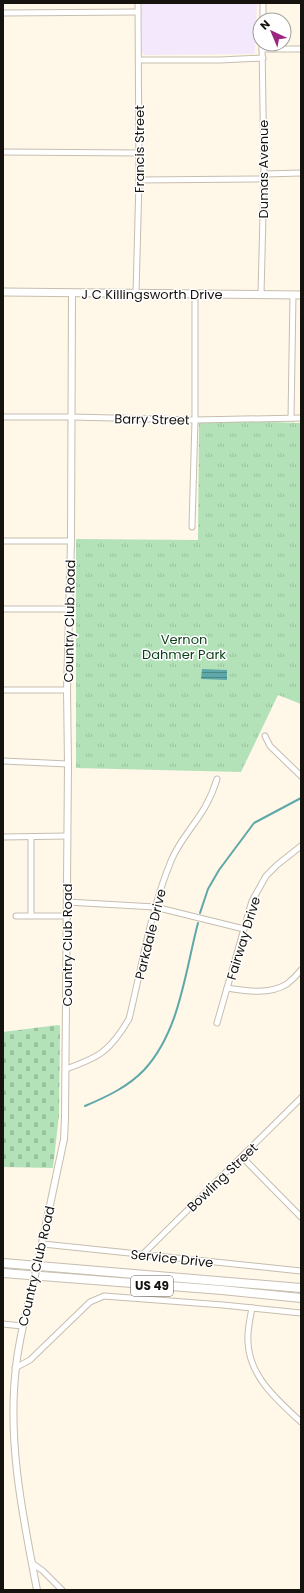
<svg xmlns="http://www.w3.org/2000/svg" width="304" height="1593" viewBox="0 0 304 1593" font-family="Poppins,sans-serif">
<style>
.education{fill:#f4e8fd}
.cemetery{fill:url(#cemetery-stones)}
.park{fill:url(#park-tufts)}
.water{fill:url(#water-rules)}
.lines{fill:none;stroke-linecap:round;stroke-linejoin:round}
.stream{stroke:#5ea8a9;stroke-width:2}
.minor-casing{stroke:#c6beaf;stroke-width:7}
.tertiary-casing{stroke:#c6beaf;stroke-width:8}
.secondary-casing{stroke:#c6beaf;stroke-width:9}
.primary-casing{stroke:#c6beaf;stroke-width:10}
.minor{stroke:#fff;stroke-width:5}
.tertiary{stroke:#fff;stroke-width:6}
.secondary{stroke:#fff;stroke-width:7}
.primary{stroke:#fff;stroke-width:8}
.tertiary-bridge-casing{stroke:#c6beaf;stroke-width:8;stroke-linecap:butt}
.tertiary-bridge{stroke:#fff;stroke-width:6}
.labels{text-anchor:middle;stroke-width:3;stroke-linejoin:round;paint-order:stroke}
.shield{fill:#fff;stroke:#5c5a56;stroke-width:1}
.shield-label{font-size:12px;font-weight:bold;fill:#16130e}
.street-label{font-size:13px;fill:#16130e;stroke:#fff}
.park-label{font-size:13px;fill:#0b3f19;stroke:#fff}
</style>
<defs>
<pattern id="cemetery-stones" width="16" height="16" patternUnits="userSpaceOnUse"><rect width="16" height="16" fill="#b3e2b9"/><path d="M2 7V4a2 2 0 0 1 4 0v3zM10 15v-3a2 2 0 0 1 4 0v3z" fill="#99c19e"/></pattern>
<pattern id="park-tufts" width="24" height="20" patternUnits="userSpaceOnUse"><rect width="24" height="20" fill="#b3e2b9"/><path d="M3 7l-1-3M5 7V3M7 7l1-3M15 17l-1-3M17 17v-4M19 17l1-3" fill="none" stroke="#99c19e"/></pattern>
<pattern id="water-rules" width="6" height="5" patternUnits="userSpaceOnUse"><rect width="6" height="5" fill="#5ea8a9"/><path d="M0 2.5h6" fill="none" stroke="#4d8888"/></pattern>
</defs>
<rect width="100%" height="100%" fill="#fff7e7"/>
<!-- education -->
<polygon class="education" points="142,3 257,3 255,52 253,54 144,55 142,51"/>
<!-- cemetery -->
<polygon class="cemetery" points="58,1025 60,1026 59,1115 53,1168 3,1167 3,1032"/>
<!-- park -->
<polygon class="park" points="199,420 301,423 301,704 278,695 241,772 76,768 76,539 198,540"/>
<!-- water -->
<polygon class="water" points="202,669 227,670 227,680 201,679"/>
<g class="lines">
<!-- stream -->
<g class="stream">
<polyline points="200,913 208,889 219,870 254,823 301,798"/>
<path d="M85,1106C106,1097 128,1087 144,1070C180,1031 185,972 198,923"/>
</g>
<!-- minor casing -->
<g class="minor-casing">
<g id="minor">
<polyline points="3,13 138,12"/>
<polyline points="263,20 263,3"/>
<polyline points="262,49 301,49"/>
<polyline points="139,60 220,60 263,58"/>
<polyline points="3,152 139,153"/>
<polyline points="264,174 301,173"/>
<polyline points="139,180 264,179"/>
<polyline points="136,294 139,180 138,3"/>
<polyline points="261,295 264,174 262,44"/>
<polyline points="3,417 72,417 195,420 301,418"/>
<polyline points="291,418 293,295"/>
<polyline points="192,527 195,420 195,295"/>
<polyline points="3,541 71,541"/>
<polyline points="3,609 69,609"/>
<polyline points="3,690 67,690"/>
<polyline points="265,736 270,746 301,776"/>
<polyline points="3,761 68,764"/>
<polyline points="3,837 67,836"/>
<polyline points="31,837 31,915"/>
<polyline points="67,902 155,907 244,929"/>
<polyline points="16,916 67,916"/>
<path d="M227,988C246,991 269,995 287,984C292,980 297,975 301,970"/>
<polyline points="217,1023 252,901 266,876 277,865 301,846"/>
<path d="M66,1069C100,1057 110,1051 129,1019C142,966 150,912 171,861C179,841 194,826 205,807C210,798 214,789 217,779"/>
<polyline points="242,1157 301,1217"/>
<polyline points="43,1244 301,1271"/>
<polyline points="142,1255 301,1098"/>
<path d="M252,1308C250,1319 247,1331 248,1342C249,1376 277,1400 301,1422"/>
<polyline points="3,1324 22,1326"/>
<polyline points="15,1368 30,1360 90,1302 104,1296 223,1305 301,1313"/>
<polyline points="32,1563 43,1571 62,1590"/>
</g>
</g>
<!-- tertiary casing -->
<g class="tertiary-casing">
<g id="tertiary">
<polyline points="39,1257 64,1139 65,1118 68,764 67,690 71,541 72,293"/>
<path d="M34,1280C27,1309 19,1337 16,1367C7,1442 23,1517 37,1590"/>
</g>
</g>
<!-- secondary casing -->
<g class="secondary-casing">
<polyline id="secondary" points="3,292 301,295"/>
</g>
<!-- primary casing -->
<g class="primary-casing">
<g id="primary">
<polyline points="3,1263 301,1288"/>
<polyline points="3,1273 222,1290 301,1298"/>
</g>
</g>
<!-- minor -->
<use href="#minor" class="minor"/>
<!-- tertiary -->
<use href="#tertiary" class="tertiary"/>
<!-- secondary -->
<use href="#secondary" class="secondary"/>
<!-- primary -->
<use href="#primary" class="primary"/>
<!-- tertiary-bridge casing -->
<g class="tertiary-bridge-casing">
<polyline id="tertiary-bridge" points="34,1280 39,1257"/>
</g>
<!-- tertiary-bridge -->
<use href="#tertiary-bridge" class="tertiary-bridge"/>
</g>
<g class="labels">
<!-- shield labels -->
<rect class="shield" x="131" y="1276" width="42" height="20" rx="3"/>
<g class="shield-label">
<text x="152" y="1290">US 49</text>
</g>
<!-- street labels -->
<g class="street-label">
<text transform="translate(139 149) rotate(-90)" y="5">Francis Street</text>
<text transform="translate(263 169) rotate(-90)" y="5">Dumas Avenue</text>
<text x="152" y="299">J C Killingsworth Drive</text>
<text transform="translate(152 419) rotate(1)" y="5">Barry Street</text>
<text transform="translate(69 621) rotate(-89)" y="5">Country Club Road</text>
<text transform="translate(150 934) rotate(-76)" y="5">Parkdale Drive</text>
<text transform="translate(243 938) rotate(-73)" y="5">Fairway Drive</text>
<text transform="translate(67 945) rotate(-90)" y="5">Country Club Road</text>
<text transform="translate(222 1177) rotate(-44)" y="5">Bowling Street</text>
<text transform="translate(172 1258) rotate(6)" y="5">Service Drive</text>
<text transform="translate(36 1266) rotate(-77)" y="5">Country Club Road</text>
</g>
<!-- park labels -->
<g class="park-label">
<text x="184" y="644">Vernon<tspan x="184" dy="15">Dahmer Park</tspan></text>
</g>
</g>
<!-- border -->
<rect width="304" height="1593" fill="none" stroke="#16130e" stroke-width="8"/>
<!-- north arrow -->
<g transform="translate(272 32) rotate(316)"><circle r="19" fill="#ffffff" stroke="#a2a19f"/>
<path d="M0-3L7 15L0 10L-7 15Z" fill="#9b2682"/>
<text y="-6" font-size="11" font-weight="bold" text-anchor="middle" fill="#16130e">N</text>
</g>
</svg>
